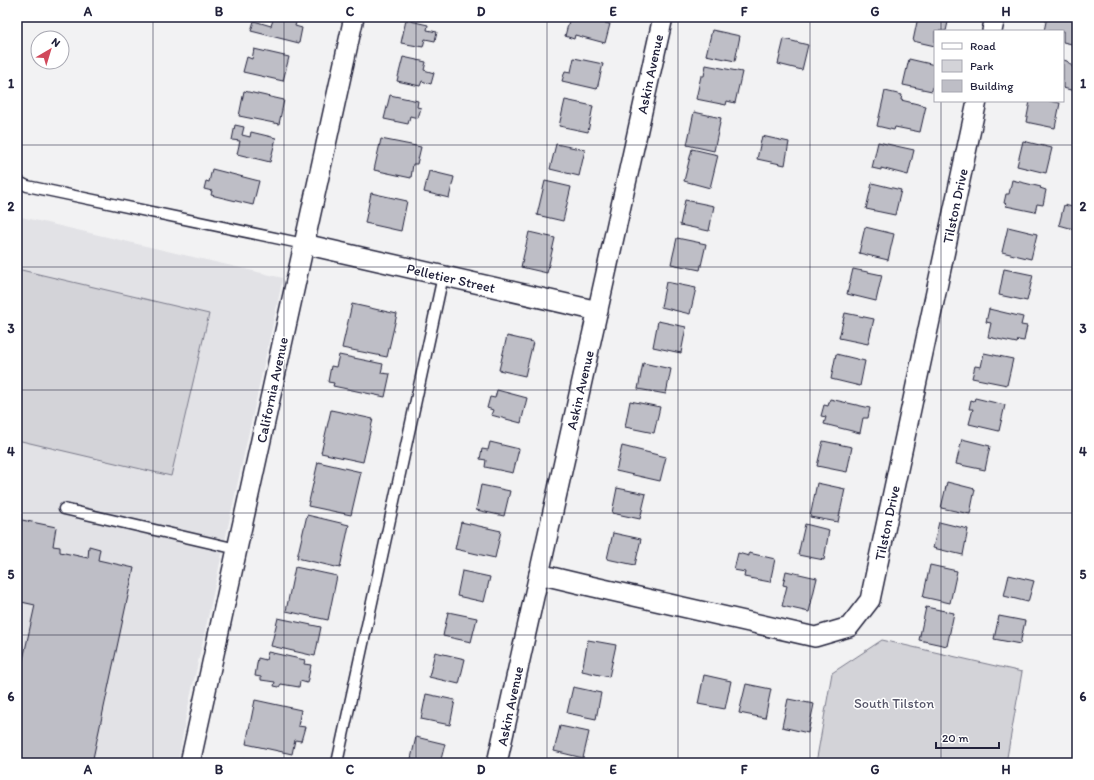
<svg xmlns="http://www.w3.org/2000/svg" width="1094" height="780" viewBox="0 0 1094 780" font-family="Itim,sans-serif">
<style>
.built{fill:#e2e2e6}
.green{fill:#d3d3d8;stroke:#7a7a8a}
.building{fill:#bebec6;stroke:#22223b}
.lines{fill:none;stroke-linecap:round;stroke-linejoin:round}
.lane-casing{stroke:#22223b;stroke-width:13}
.street-casing{stroke:#22223b;stroke-width:22}
.lane{stroke:#fff;stroke-width:10}
.street{stroke:#fff;stroke-width:19}
.grid{fill:none;stroke:#22223b;stroke-width:1;stroke-opacity:0.55}
.labels{text-anchor:middle;stroke-width:3;stroke-linejoin:round;paint-order:stroke}
.street-label{font-size:14px;fill:#22223b;stroke:#fff}
.park-label{font-size:14px;fill:#57576a;stroke:#fff}
.neatline{fill:none;stroke:#22223b;stroke-width:1.5}
.grid-label{font-size:13px;text-anchor:middle;font-weight:bold;fill:#22223b}
</style>
<rect width="100%" height="100%" fill="#f2f2f3"/>
<filter id="ink" filterUnits="userSpaceOnUse"><feTurbulence type="fractalNoise" baseFrequency=".025" numOctaves="2"/><feDisplacementMap in="SourceGraphic" scale="8" xChannelSelector="R" yChannelSelector="G"/><feConvolveMatrix kernelMatrix="1 2 1 2 8 2 1 2 1" color-interpolation-filters="sRGB"/></filter>
<g filter="url(#ink)">
<!-- built -->
<polygon class="built" points="17,216 283,278 185,721 178,763 17,763"/>
<!-- green -->
<g class="green">
<polygon points="17,269 209,314 171,476 17,440"/>
<polygon points="882,640 1022,672 1006,763 816,763 832,673"/>
</g>
<!-- building -->
<g class="building">
<polygon points="274,17 290,17 297,19 295,26 302,28 299,43 251,31 254,21 271,26"/>
<polygon points="570,17 606,17 605,23 610,24 605,43 575,35 574,39 565,36"/>
<polygon points="918,17 925,17 948,22 946,31 935,31 935,46 913,41"/>
<polygon points="1047,17 1077,17 1072,44 1063,42 1063,31 1044,31"/>
<polygon points="406,20 428,25 427,30 437,32 435,41 425,39 423,47 401,43"/>
<polygon points="712,30 740,36 735,61 706,55"/>
<polygon points="784,39 808,45 802,70 778,64"/>
<polygon points="254,49 289,57 283,81 243,72 247,57 252,59"/>
<polygon points="403,57 426,62 424,70 434,73 431,84 422,81 420,86 397,81"/>
<polygon points="574,58 603,64 597,89 562,81 565,71 571,72"/>
<polygon points="909,59 935,65 935,78 932,91 903,85"/>
<polygon points="1063,60 1067,61 1077,72 1077,81 1075,91 1063,88"/>
<polygon points="706,65 742,72 735,103 727,101 726,105 696,99 701,76 704,76"/>
<polygon points="244,91 284,100 279,124 239,116"/>
<polygon points="885,91 902,95 901,100 926,106 920,132 895,127 894,130 877,126"/>
<polygon points="390,95 418,101 417,107 421,108 418,118 410,116 408,124 384,119"/>
<polygon points="565,100 593,106 588,132 559,126"/>
<polygon points="1030,101 1050,101 1060,103 1055,128 1026,122"/>
<polygon points="694,112 721,118 714,151 687,145"/>
<polygon points="235,125 244,127 242,135 250,137 251,132 276,138 270,162 237,154 240,141 232,140"/>
<polygon points="762,136 789,142 785,165 757,159"/>
<polygon points="381,139 421,147 417,164 413,164 411,178 374,170"/>
<polygon points="1023,141 1052,148 1046,173 1017,166"/>
<polygon points="878,142 914,150 908,175 881,168 881,170 872,168"/>
<polygon points="556,144 585,150 579,176 550,169"/>
<polygon points="692,149 718,155 710,188 684,181"/>
<polygon points="212,169 259,181 253,205 211,195 212,191 204,189 206,181 209,182"/>
<polygon points="429,171 454,177 449,198 424,192"/>
<polygon points="1012,180 1041,187 1040,188 1046,190 1043,205 1037,204 1035,212 1006,206 1007,204 1004,203 1006,194 1009,194"/>
<polygon points="545,181 571,187 563,221 537,215"/>
<polygon points="872,183 901,190 895,215 866,209"/>
<polygon points="371,193 407,201 401,231 365,223"/>
<polygon points="685,200 714,206 709,231 680,225"/>
<polygon points="1064,205 1077,208 1077,230 1059,225"/>
<polygon points="865,227 894,234 888,260 859,253"/>
<polygon points="1008,227 1037,234 1031,259 1002,252"/>
<polygon points="529,232 555,238 547,273 521,267"/>
<polygon points="677,238 706,244 700,270 671,264"/>
<polygon points="853,269 882,275 876,301 847,294"/>
<polygon points="1004,269 1033,275 1027,301 999,295"/>
<polygon points="666,282 696,288 690,314 661,307"/>
<polygon points="352,304 397,314 387,357 342,348"/>
<polygon points="989,309 1023,317 1021,325 1027,326 1024,341 1018,340 1017,343 988,337 991,323 986,322"/>
<polygon points="845,313 874,319 868,344 839,338"/>
<polygon points="658,321 686,327 681,353 653,347"/>
<polygon points="507,336 533,342 525,376 499,370"/>
<polygon points="984,353 1013,359 1007,385 972,378 975,366 981,367"/>
<polygon points="836,354 865,361 860,386 831,379"/>
<polygon points="339,355 383,364 381,373 390,374 385,397 333,386 334,383 328,382 331,366 336,367"/>
<polygon points="643,363 671,369 666,394 638,389"/>
<polygon points="497,390 527,398 521,423 491,415 493,410 487,408 490,397 495,398"/>
<polygon points="975,398 1005,405 999,431 969,424 973,409 969,409 971,400 974,401"/>
<polygon points="830,399 870,408 868,418 863,418 860,433 824,424 826,417 821,416 824,405 828,406"/>
<polygon points="630,401 660,407 654,433 625,427"/>
<polygon points="331,410 373,419 363,462 321,453"/>
<polygon points="962,439 990,446 985,470 956,464"/>
<polygon points="823,441 852,447 847,472 817,466"/>
<polygon points="490,442 519,449 513,473 485,467 486,460 480,459 482,449 488,450"/>
<polygon points="622,446 666,457 660,481 616,471"/>
<polygon points="318,462 361,472 351,515 308,506"/>
<polygon points="947,482 975,489 970,514 941,508"/>
<polygon points="817,483 845,489 838,522 810,517"/>
<polygon points="481,485 510,491 504,516 476,510"/>
<polygon points="617,488 646,494 640,519 612,513"/>
<polygon points="307,515 349,525 340,568 297,558"/>
<polygon points="17,519 56,527 53,546 60,547 60,552 88,558 89,546 100,549 98,560 134,568 92,763 17,763 17,687 35,605 17,601"/>
<polygon points="461,522 501,531 495,558 455,549"/>
<polygon points="939,522 968,529 963,555 933,548"/>
<polygon points="805,524 829,530 824,560 798,555"/>
<polygon points="613,533 641,539 635,565 607,559"/>
<polygon points="738,553 749,556 749,553 775,559 770,582 744,577 745,572 734,570"/>
<polygon points="930,565 957,571 950,603 923,597"/>
<polygon points="295,567 337,576 328,620 286,611"/>
<polygon points="462,571 490,577 484,602 457,596"/>
<polygon points="786,571 817,578 809,612 782,606 787,586 783,585"/>
<polygon points="1009,575 1034,581 1028,602 1004,596"/>
<polygon points="926,607 954,613 947,646 919,640"/>
<polygon points="448,612 477,618 471,642 443,636"/>
<polygon points="999,616 1025,621 1020,644 994,639"/>
<polygon points="278,618 321,627 315,656 271,646"/>
<polygon points="588,640 616,645 609,677 582,671"/>
<polygon points="268,652 305,660 304,664 311,665 307,683 300,681 299,687 281,684 279,687 274,686 275,682 261,680 261,677 255,676 258,658 266,660"/>
<polygon points="435,652 465,659 459,684 429,677"/>
<polygon points="704,675 731,681 725,709 698,704"/>
<polygon points="746,684 771,689 765,718 739,713"/>
<polygon points="573,687 601,693 596,719 567,713"/>
<polygon points="426,694 455,700 450,725 421,719"/>
<polygon points="788,699 814,704 808,733 782,727"/>
<polygon points="255,700 301,710 298,726 305,727 301,741 295,740 292,754 246,744"/>
<polygon points="560,726 589,732 583,758 554,751"/>
<polygon points="416,737 445,744 440,763 410,763"/>
<polygon points="243,759 262,763 238,763 238,762 242,763"/>
</g>
<g class="lines">
<!-- lane casing -->
<g class="lane-casing">
<g id="lane">
<polyline points="17,181 27,186 304,244"/>
<polyline points="64,509 237,549"/>
<polyline points="337,763 443,276"/>
</g>
</g>
<!-- street casing -->
<g class="street-casing">
<g id="street">
<polyline points="992,31 995,17"/>
<polyline points="304,244 598,311"/>
<polyline points="539,574 581,584 815,637 849,627 870,600 977,101"/>
<polyline points="190,763 354,17"/>
<polyline points="497,763 663,17"/>
</g>
</g>
<!-- lane -->
<use href="#lane" class="lane"/>
<!-- street -->
<use href="#street" class="street"/>
</g>
</g>
<!-- grid -->
<path class="grid" d="M153,17V763M284,17V763M416,17V763M547,17V763M678,17V763M810,17V763M941,17V31M941,101V763M17,145H1077M17,267H1077M17,390H1077M17,513H1077M17,635H1077"/>
<g class="labels">
<!-- street labels -->
<g class="street-label">
<text transform="translate(650 74) rotate(-78)" y="5">Askin Avenue</text>
<text transform="translate(955 206) rotate(-78)" y="5">Tilston Drive</text>
<text transform="translate(451 278) rotate(13)" y="5">Pelletier Street</text>
<text transform="translate(272 390) rotate(-78)" y="5">California Avenue</text>
<text transform="translate(580 390) rotate(-77)" y="5">Askin Avenue</text>
<text transform="translate(887 523) rotate(-78)" y="5">Tilston Drive</text>
<text transform="translate(510 706) rotate(-78)" y="5">Askin Avenue</text>
</g>
<!-- park labels -->
<g class="park-label">
<text x="894" y="708">South Tilston</text>
</g>
</g>
<!-- margin -->
<rect width="1094" height="780" fill="none" stroke="#fff" stroke-width="44"/>
<!-- legend -->
<rect x="934" y="30" width="130" height="72" fill="#ffffff" stroke="#a7a7b1"/>
<rect x="942" y="43" width="20" height="6" fill="#ffffff" stroke="#a7a7b1"/>
<text x="970" y="50" font-size="12" fill="#22223b">Road</text>
<rect x="942" y="60" width="20" height="12" fill="#d3d3d8" stroke="#a7a7b1"/>
<text x="970" y="70" font-size="12" fill="#22223b">Park</text>
<rect x="942" y="80" width="20" height="12" fill="#bebec6" stroke="#a7a7b1"/>
<text x="970" y="90" font-size="12" fill="#22223b">Building</text>
<!-- north arrow -->
<g transform="translate(50 50) rotate(38)"><circle r="19" fill="#ffffff" stroke="#a7a7b1"/>
<path d="M0-3L7 15L0 10L-7 15Z" fill="#d1495b"/>
<text y="-6" font-size="11" font-weight="bold" text-anchor="middle" fill="#22223b">N</text>
</g>
<!-- scale -->
<path d="M936 742v6h63v-6" fill="none" stroke="#22223b" stroke-width="2"/>
<text x="942" y="742" font-size="12" fill="#22223b" stroke="#ffffff" stroke-width="3" paint-order="stroke">20 m</text>
<rect x="22" y="22" width="1050" height="736" class="neatline"/>
<g class="grid-label">
<text x="88" y="16">A</text>
<text x="219" y="16">B</text>
<text x="350" y="16">C</text>
<text x="481" y="16">D</text>
<text x="613" y="16">E</text>
<text x="744" y="16">F</text>
<text x="875" y="16">G</text>
<text x="1006" y="16">H</text>
<text x="11" y="88">1</text>
<text x="1083" y="88">1</text>
<text x="11" y="211">2</text>
<text x="1083" y="211">2</text>
<text x="11" y="333">3</text>
<text x="1083" y="333">3</text>
<text x="11" y="456">4</text>
<text x="1083" y="456">4</text>
<text x="11" y="579">5</text>
<text x="1083" y="579">5</text>
<text x="11" y="701">6</text>
<text x="1083" y="701">6</text>
<text x="88" y="774">A</text>
<text x="219" y="774">B</text>
<text x="350" y="774">C</text>
<text x="481" y="774">D</text>
<text x="613" y="774">E</text>
<text x="744" y="774">F</text>
<text x="875" y="774">G</text>
<text x="1006" y="774">H</text>
</g>
</svg>
